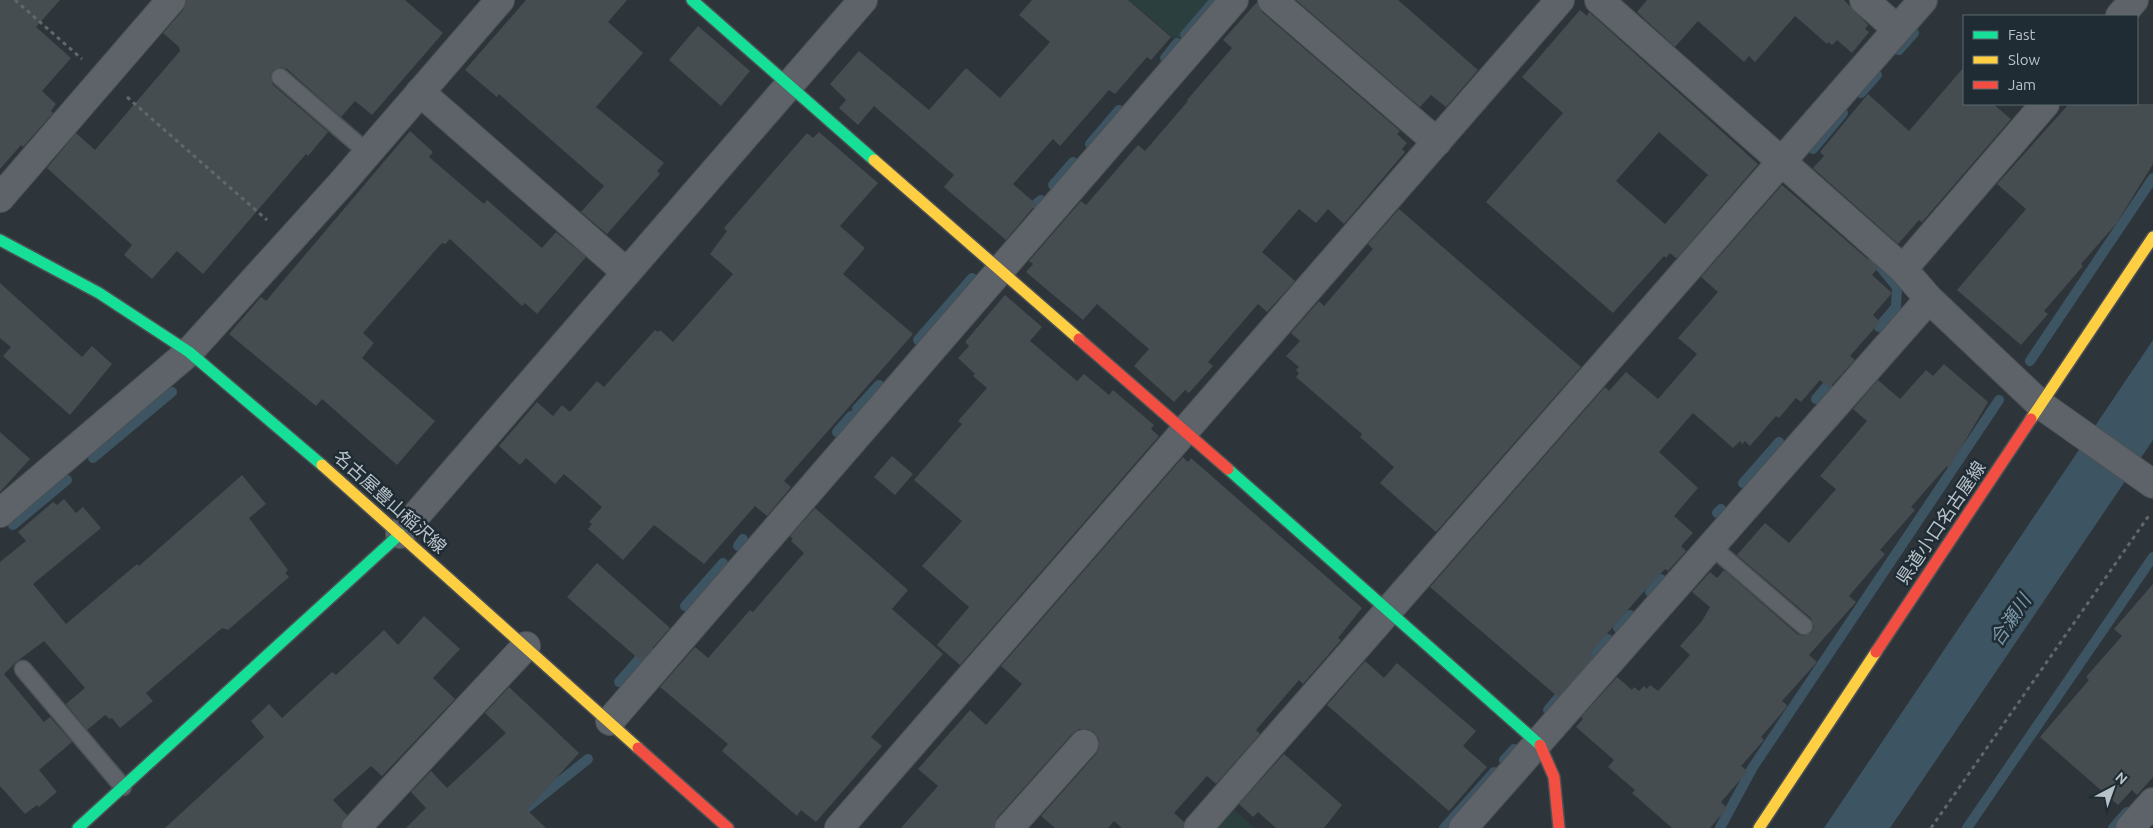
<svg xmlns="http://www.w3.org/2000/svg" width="2153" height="828" viewBox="0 0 2153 828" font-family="Ubuntu,'Noto Sans JP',sans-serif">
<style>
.green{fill:#2b403e}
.water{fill:#3d5462}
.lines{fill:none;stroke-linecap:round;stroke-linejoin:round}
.stream{stroke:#3d5462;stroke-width:10}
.building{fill:#464d51;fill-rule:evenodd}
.lane-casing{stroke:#4b5154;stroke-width:19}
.street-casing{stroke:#4b5154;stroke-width:30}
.fast-casing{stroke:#4b5154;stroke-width:14}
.slow-casing{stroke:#4b5154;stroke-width:14}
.jam-casing{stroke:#4b5154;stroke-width:14}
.path{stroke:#61676a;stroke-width:3;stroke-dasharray:4 4;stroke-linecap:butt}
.lane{stroke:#5d6368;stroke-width:16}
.street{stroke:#5d6368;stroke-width:28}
.fast{stroke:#16e098;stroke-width:11}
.slow{stroke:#ffcf43;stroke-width:11}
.jam{stroke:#f24e42;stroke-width:11}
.labels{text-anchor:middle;stroke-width:5;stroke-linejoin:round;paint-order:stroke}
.street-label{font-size:18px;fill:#b8c2c9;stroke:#202c34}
.water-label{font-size:19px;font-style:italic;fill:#7b98aa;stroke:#202c34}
</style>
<rect width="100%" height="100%" fill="#2d353a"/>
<!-- green -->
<g class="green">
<polygon points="1129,0 1212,0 1177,41"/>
<polygon points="1231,807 1254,828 1213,828"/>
</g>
<!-- water -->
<polygon class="water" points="2153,340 2153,440 1890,828 1824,828"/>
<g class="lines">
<!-- stream -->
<g class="stream">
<polyline points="1185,35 1215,0"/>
<polyline points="1899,50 1914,33"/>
<polyline points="1165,58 1177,43"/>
<polyline points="1861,93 1877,75"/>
<polyline points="1090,144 1119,110"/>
<polyline points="1813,149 1843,113"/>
<polyline points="1053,185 1073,162"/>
<polyline points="1036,204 1041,200"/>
<polyline points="1873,258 1897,287 1896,307 1879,327"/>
<polyline points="918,340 972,278"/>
<polyline points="2030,361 2153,178"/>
<polyline points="1816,399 1827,386"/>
<polyline points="857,409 879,385"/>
<polyline points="837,432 851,416"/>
<polyline points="93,458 172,392"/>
<polyline points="1743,483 1779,442"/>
<polyline points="1717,513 1721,509"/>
<polyline points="13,525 67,480"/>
<polyline points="738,546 743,539"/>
<polyline points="1650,592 1661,579"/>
<polyline points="685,606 723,563"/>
<polyline points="1618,628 1630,615"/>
<polyline points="619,682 648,649"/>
<polyline points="1548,710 1608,639"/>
<polyline points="1504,760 1514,749"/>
<polyline points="524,810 588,759"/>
<polyline points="1444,828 1494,772"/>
<polyline points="1720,828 1753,767 1999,400"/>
<polyline points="1967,828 2153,557"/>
<polyline points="2113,828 2127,812"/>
</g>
</g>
<!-- building -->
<g class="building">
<polygon points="0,0 60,0 36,27 71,58 42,91 56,104 51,111 53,113 23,147 21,145 0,169"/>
<polygon points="186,0 405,0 443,33 372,115 355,101 341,117 287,69 281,67 273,70 270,76 273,85 328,132 308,156 306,154 203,274 177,251 152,279 124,255 132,245 47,168 76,133 95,150 180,51 179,47 163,33 183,10"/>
<polygon points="526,0 627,0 608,22 643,53 596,107 664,163 657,171 660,174 607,234 581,212 604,186 499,94 497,97 465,70"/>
<polygon points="1032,0 1128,0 1171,37 1151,60 1147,57 1115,94 1109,90 1060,146 1053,139 1013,184 1036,204 1006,240 944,187 954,175 874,106 858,125 839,108 846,100 830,84 859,51 929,110 966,68 1000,98 1050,42 1019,15"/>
<polygon points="1296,0 1398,0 1478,70 1446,107 1431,95 1420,107"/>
<polygon points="1647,0 1844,0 1868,25 1865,29 1869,32 1852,53 1837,40 1832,45 1828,42 1827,44 1795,16 1755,62 1749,56 1744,62 1698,21 1675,47 1637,12"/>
<polygon points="1257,2 1262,12 1400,131 1397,134 1407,143 1402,149 1405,152 1344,224 1328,209 1316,223 1299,209 1262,252 1295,281 1267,312 1258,304 1208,362 1213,366 1189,393 1185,390 1174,402 1134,366 1149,349 1097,304 1083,320 1026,272 1033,264 1029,261 1081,201 1086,205 1138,145 1145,151 1188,101 1187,100 1232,48 1223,40"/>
<path d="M1580,10L1587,16L1589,12L1758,164L1678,257L1676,258L1670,253L1666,258L1664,256L1613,313L1486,202L1563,113L1522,77ZM1659,132L1708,175L1665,224L1616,181Z"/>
<polygon points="698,26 750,71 721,106 669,60"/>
<polygon points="1964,67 1964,104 1993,104 2011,119 1922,222 1919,220 1898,244 1813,168 1824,156 1820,152 1868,94 1909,131"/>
<polygon points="2069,104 2153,104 2153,164 2116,224 2081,264 2083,266 2044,311 2048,314 2021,345 1957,290 2026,209 1997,184"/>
<polygon points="410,131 433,152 429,157 484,204 487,200 542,248 556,232 586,257 537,314 525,303 522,306 450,239 445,244 443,243 440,245 363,333 374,343 362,358 435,421 397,465 322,399 316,406 229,334 261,297 266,301"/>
<polygon points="819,132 878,183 840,226 865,248 843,274 913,334 784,481 791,487 767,516 755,506 704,564 654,525 623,560 588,529 592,524 589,522 602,507 564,474 555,484 526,458 520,465 499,446 537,402 553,416 562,405 570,412 597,381 604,387 655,330 658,332 660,330 673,342 733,274 710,254 727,231 724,228 807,133 813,138"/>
<polygon points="1782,185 1878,268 1872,275 1892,293 1873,315 1880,322 1850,356 1855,360 1829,388 1820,380 1801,402 1796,398 1779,418 1776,416 1750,446 1745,441 1742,444 1740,441 1733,448 1693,413 1659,452 1698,488 1674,516 1693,533 1681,546 1686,551 1668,571 1665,569 1648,587 1590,653 1593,656 1558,697 1430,587 1605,387 1609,391 1626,372 1658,399 1697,354 1678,338 1718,292 1701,277"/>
<polygon points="1399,209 1581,367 1436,532 1380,483 1394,467 1360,437 1362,434 1296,377 1299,373 1296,370 1299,367 1286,356 1300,341 1291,333 1319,301 1324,306 1373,249 1368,244"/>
<polygon points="0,283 82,357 92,346 112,364 70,415 3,356 11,347 0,338"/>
<polygon points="1005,295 1042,327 1030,341 1077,381 1084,374 1109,395 1113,390 1154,425 1151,429 1159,436 960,665 937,645 969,607 922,566 962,521 914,480 962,424 958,421 987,388 973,376 975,374 958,358 969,346 965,342"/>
<polygon points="1944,364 1988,402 1949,468 1947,466 1911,507 1915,510 1880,550 1885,554 1849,596 1856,602 1809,655 1817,662 1782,701 1787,705 1786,708 1761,737 1764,740 1741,766 1748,771 1721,802 1727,808 1710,828 1672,828 1632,793 1635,790 1608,767 1614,760 1576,727 1583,719 1581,717 1617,677 1632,690 1634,687 1639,691 1644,686 1647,689 1650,685 1658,691 1690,655 1680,646 1702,621 1710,607 1692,592 1710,572 1717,578 1724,570 1797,634 1803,636 1811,633 1814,627 1811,618 1737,555 1765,523 1789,543 1836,489 1820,476 1867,421 1853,409 1878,380 1900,399 1926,370 1933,376"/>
<polygon points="0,432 30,459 0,492"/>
<polygon points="892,456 913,474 895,495 874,477"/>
<polygon points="1183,457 1188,462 1191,458 1362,608 1338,638 1341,640 1303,684 1299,680 1256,730 1260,734 1216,784 1207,776 1174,813 1184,822 1183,828 1122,828 1114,821 1108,828 1055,828 1041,816 1096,754 1099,747 1099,739 1094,732 1087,729 1079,729 1072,734 997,818 994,828 901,828 938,786 918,769 970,710 986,725 1022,684 1001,666"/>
<polygon points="242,475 266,504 249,518 288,570 285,573 289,577 228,630 222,628 146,693 153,701 120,728 112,718 110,719 105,715 87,730 66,704 85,688 44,641 16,662 4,674 44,722 50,717 72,742 39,770 57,792 39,807 37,805 25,814 0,786 0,562 26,541 18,532 53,502 57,505 64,499 76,513 83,507 101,528 33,584 66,624 137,564 139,566"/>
<polygon points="815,508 908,590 892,609 943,654 871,737 882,746 816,822 801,810 797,816 722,751 728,744 660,687 695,647 708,658 750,610 753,612 804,553 791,541 793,539 790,536"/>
<polygon points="597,563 670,628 641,661 567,597"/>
<polygon points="2153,584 2153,777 2137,795 2132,790 2118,805 2040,737 2089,680 2086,677 2122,636 2114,629"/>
<polygon points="424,616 460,649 433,678 455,699 382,776 371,766 333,800 347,815 341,828 165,828 264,737 251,721 269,704 282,718 332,672 336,675 384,630 398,645"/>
<polygon points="1365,661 1384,678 1397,663 1476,731 1463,746 1487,767 1449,811 1327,705"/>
<polygon points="509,687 579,753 527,810 546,828 406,828 426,808 411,792 431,771 447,788 506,733 485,713"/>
<polygon points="1284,754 1342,805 1324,828 1276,828 1258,812 1253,817 1239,804"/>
</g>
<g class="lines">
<!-- lane casing -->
<g class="lane-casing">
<g id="lane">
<polyline points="280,77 368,153"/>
<polyline points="1711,546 1804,626"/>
<polyline points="23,669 123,787"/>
</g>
</g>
<!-- street casing -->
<g class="street-casing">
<g id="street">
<polyline points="1272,0 1437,142"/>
<polyline points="1599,0 1903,269 1929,299 2041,405 2153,484"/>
<polyline points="1864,0 1897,29"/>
<polyline points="2120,16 2134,0"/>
<polyline points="420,92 626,272"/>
<polyline points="0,198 171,0"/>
<polyline points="1903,269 2045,104"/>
<polyline points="0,513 189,352 341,184 500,0"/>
<polyline points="400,534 863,0"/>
<polyline points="610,721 1234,0"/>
<polyline points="356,828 526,646"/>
<polyline points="839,828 1560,0"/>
<polyline points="1009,828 1084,744"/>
<polyline points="1198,828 1923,0"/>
<polyline points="1463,828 1929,299"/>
<polyline points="2130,828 2153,802"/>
</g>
</g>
<!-- fast casing -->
<g class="fast-casing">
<g id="fast">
<polyline points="692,0 874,160"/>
<polyline points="0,240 99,293 189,352 322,465"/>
<polyline points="1228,469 1540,745"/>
<polyline points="78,828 400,534"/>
</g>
</g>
<!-- slow casing -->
<g class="slow-casing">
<g id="slow">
<polyline points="874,160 1079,339"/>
<polyline points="2031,419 2153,237"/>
<polyline points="322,465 638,748"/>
<polyline points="1759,828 1876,652"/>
</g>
</g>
<!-- jam casing -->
<g class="jam-casing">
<g id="jam">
<polyline points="1079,339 1228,469"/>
<polyline points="1876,652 2031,419"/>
<polyline points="1540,745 1554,777 1559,828"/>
<polyline points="638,748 728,828"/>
</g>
</g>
<!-- path -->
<g class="path">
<polyline points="15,0 82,59"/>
<polyline points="127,97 267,220"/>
<polyline points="1931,828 2150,514"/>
</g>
<!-- lane -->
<use href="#lane" class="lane"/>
<!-- street -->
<use href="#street" class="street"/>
<!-- fast -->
<use href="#fast" class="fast"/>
<!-- slow -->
<use href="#slow" class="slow"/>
<!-- jam -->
<use href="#jam" class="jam"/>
</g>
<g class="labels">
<!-- street labels -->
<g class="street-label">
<text transform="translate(390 502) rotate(42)" y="6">名古屋豊山稲沢線</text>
<text transform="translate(1941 523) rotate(-56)" y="6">県道小口名古屋線</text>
</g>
<!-- water labels -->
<g class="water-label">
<text transform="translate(2010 620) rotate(-56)" y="7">合瀬川</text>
</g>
</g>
<!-- legend -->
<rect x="1963" y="15" width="175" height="90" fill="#202c34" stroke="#5d6870"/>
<rect x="1973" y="31" width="25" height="8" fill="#16e098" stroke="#5d6870"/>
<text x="2008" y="40" font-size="15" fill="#b8c2c9">Fast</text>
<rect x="1973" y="56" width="25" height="8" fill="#ffcf43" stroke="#5d6870"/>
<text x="2008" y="65" font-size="15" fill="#b8c2c9">Slow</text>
<rect x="1973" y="81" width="25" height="8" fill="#f24e42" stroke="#5d6870"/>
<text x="2008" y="90" font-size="15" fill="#b8c2c9">Jam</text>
<!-- north arrow -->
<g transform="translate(2113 788) rotate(41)" stroke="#202c34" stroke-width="4" paint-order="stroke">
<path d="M0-4L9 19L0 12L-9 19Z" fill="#b8c2c9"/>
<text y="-8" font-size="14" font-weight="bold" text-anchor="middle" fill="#b8c2c9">N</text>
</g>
</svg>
